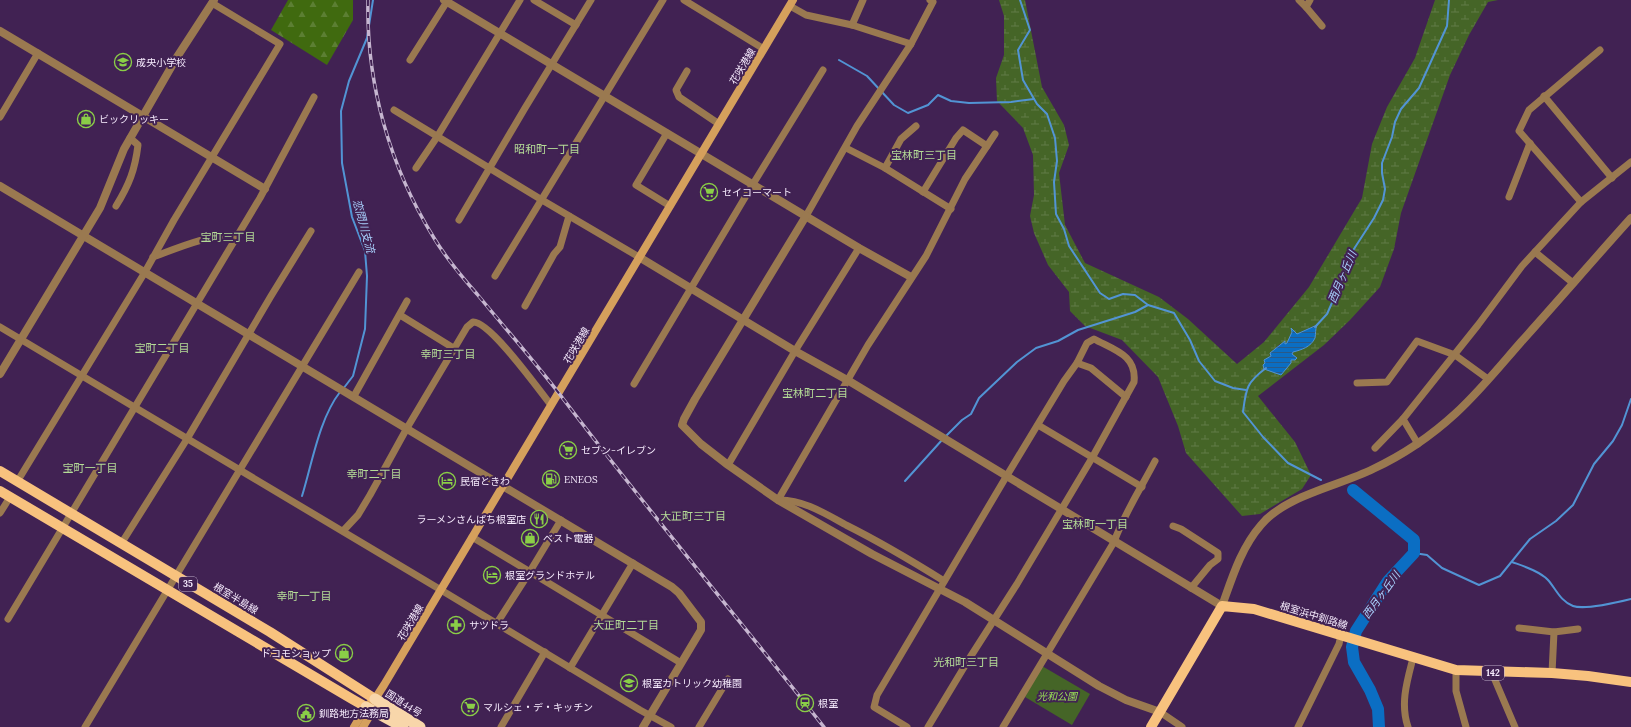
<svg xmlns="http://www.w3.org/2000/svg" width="1631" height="727" viewBox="0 0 1631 727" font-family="Lora,'Noto Sans JP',serif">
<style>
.forest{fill:url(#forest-firs)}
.wetland{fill:url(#wetland-marsh);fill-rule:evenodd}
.park{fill:#456527}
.water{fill:url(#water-rules);stroke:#5294d4}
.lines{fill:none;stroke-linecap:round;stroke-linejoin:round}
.stream{stroke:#5294d4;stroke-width:2}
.river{stroke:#0b6ec3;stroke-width:12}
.minor{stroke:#9a7950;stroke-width:7}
.tertiary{stroke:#9a7950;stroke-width:8}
.secondary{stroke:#d5a05c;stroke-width:8}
.primary{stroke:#f8c27e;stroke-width:10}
.trunk{stroke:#f8d6aa;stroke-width:11}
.rail-casing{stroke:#c6b6d0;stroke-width:3.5}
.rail{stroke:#412253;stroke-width:2;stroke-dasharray:6;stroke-linecap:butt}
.labels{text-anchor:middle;stroke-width:4;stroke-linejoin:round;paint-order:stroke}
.shield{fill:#412253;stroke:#c0afca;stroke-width:1}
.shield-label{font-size:9px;font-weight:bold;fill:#f6ebfd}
.poi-label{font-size:10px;fill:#f6ebfd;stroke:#412253;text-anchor:start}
.street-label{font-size:10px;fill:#f6ebfd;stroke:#412253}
.park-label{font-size:10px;font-style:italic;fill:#9ae155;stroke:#412253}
.neighbourhood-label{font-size:11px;fill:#b5dc97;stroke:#412253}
.water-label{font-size:11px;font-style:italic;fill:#a8cffb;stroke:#412253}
</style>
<defs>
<pattern id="forest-firs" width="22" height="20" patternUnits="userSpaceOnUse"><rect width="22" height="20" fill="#406a0f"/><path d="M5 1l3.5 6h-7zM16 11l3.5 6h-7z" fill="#5c7f33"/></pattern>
<pattern id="wetland-marsh" width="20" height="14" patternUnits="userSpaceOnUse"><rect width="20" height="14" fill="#456527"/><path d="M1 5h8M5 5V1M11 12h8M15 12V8" fill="none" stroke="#607b47"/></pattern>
<pattern id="water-rules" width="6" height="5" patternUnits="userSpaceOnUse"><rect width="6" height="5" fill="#0b6ec3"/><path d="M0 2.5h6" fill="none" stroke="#2a5a88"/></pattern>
</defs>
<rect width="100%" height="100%" fill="#412253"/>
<!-- forest -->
<polygon class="forest" points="288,0 353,0 353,20 327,65 271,30"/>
<!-- wetland -->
<path class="wetland" d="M999,0H1025L1042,87L1064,125L1069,145L1059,173L1065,225L1085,263L1159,297L1188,319L1237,364L1264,342L1309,287L1362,198L1372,144L1387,107L1415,58L1435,0H1498L1488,2L1469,35L1450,75L1401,213L1394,249L1380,287L1350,320L1324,345L1258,396L1295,442L1311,475L1302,489L1260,514L1242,516L1186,453L1178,426L1158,377L1122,340L1085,326L1070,311L1069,292L1048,265L1034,233L1030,216L1034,195L1033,155L1023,128L997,101L996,78L1004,55V16ZM1316,325C1315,328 1316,332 1315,335C1312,346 1302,349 1293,352C1292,366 1285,367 1272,372L1265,363L1271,355L1270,353L1280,344L1287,343L1292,332V329L1297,334Z"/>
<!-- park -->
<polygon class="park" points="1042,666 1090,694 1072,725 1025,697"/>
<!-- water -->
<path class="water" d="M1317,325C1315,330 1316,333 1315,338C1311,347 1301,350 1293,352L1292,354L1297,358L1295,360H1291V363L1281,375L1264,369L1263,365L1265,363L1264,360L1271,356L1270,353L1285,341V344L1287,343L1292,332L1291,328L1297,334Z"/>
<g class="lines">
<!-- stream -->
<g class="stream">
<polyline points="1020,0 1030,30 1018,50 1023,80 1037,104 1047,114 1055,138 1057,161 1054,182 1056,214 1064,229 1069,246 1100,293 1109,299 1123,294 1135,295 1148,305 1174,313 1190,340 1199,361 1215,381 1233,388 1246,390"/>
<polyline points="839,60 867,76 894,105 908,113 928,105 938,95 951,101 969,103 1011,102 1034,99"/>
<polyline points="1315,327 1327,314 1339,287 1350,255 1374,218 1383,200 1385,189 1382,173 1382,163 1392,137 1395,122 1401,109 1419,88 1447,26 1449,0"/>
<path d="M1266,368C1246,383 1246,389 1243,412L1263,437L1288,463L1321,480"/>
<polyline points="343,389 353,376 365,329 367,276 365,251 352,217 342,163 341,111 349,81 367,38 373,0"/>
<polyline points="946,436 962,420 971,414 979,398 1017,362 1036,348 1058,341 1078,330 1135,312 1148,305"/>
<polyline points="905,481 942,440"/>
<path d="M302,496C312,464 319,419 340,392"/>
<polyline points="1414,553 1427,555 1442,568 1479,585 1500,576 1530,539 1556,521 1573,505 1594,464 1613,441 1622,425 1631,399"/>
<path d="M1512,562C1523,566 1540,571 1548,580C1556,589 1560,601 1573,606C1584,610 1619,602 1631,599"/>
</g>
<!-- river -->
<polyline class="river" points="1353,490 1414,540 1414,553 1388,581 1356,631 1352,647 1354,662 1370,690 1378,709 1379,727"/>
<!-- minor -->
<g class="minor">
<polyline points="534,0 576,25"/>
<polyline points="684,0 764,49"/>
<polyline points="1299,0 1306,7 1310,0"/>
<polyline points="790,6 806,15 852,25 911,44"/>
<polyline points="1306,7 1322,26"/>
<polyline points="852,25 863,0"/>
<polyline points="410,60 448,0"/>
<polyline points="687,71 676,90 679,97 719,124"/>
<polyline points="1544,96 1612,178"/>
<polyline points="394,110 542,200 639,257"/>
<polyline points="0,117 38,53"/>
<polyline points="667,133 636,185 670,206"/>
<polyline points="846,148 885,168 951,209"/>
<polyline points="416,168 437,137 520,0"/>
<polyline points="885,168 901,139 916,126"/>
<polyline points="923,192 956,138 963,130 987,146"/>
<polyline points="1509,197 1530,143"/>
<polyline points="1581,202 1519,131 1529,110 1600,50"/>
<path d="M116,206C129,185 135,170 138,145L130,138"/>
<polyline points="806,216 857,126 911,44 933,2 930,0"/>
<polyline points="459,220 525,108 591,0"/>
<polyline points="1535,252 1573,283"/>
<path d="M153,257C180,247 210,234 238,235"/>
<polyline points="495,276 663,0"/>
<polyline points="525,306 554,254 560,247 569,216"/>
<polyline points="400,315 455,349"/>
<polyline points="0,327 441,590 640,710 671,727"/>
<polyline points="1077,363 1091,368 1126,397"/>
<polyline points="1357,383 1387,382 1417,341 1455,355 1488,379"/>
<polyline points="634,384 753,184 823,70"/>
<polyline points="354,396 407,301"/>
<polyline points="1038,425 1142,487"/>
<polyline points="1418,444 1403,419 1478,325 1522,266 1581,202 1631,162"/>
<polyline points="1375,448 1403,419"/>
<polyline points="728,465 795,351 859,248"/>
<polyline points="17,482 145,272 174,220 280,44 212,3"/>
<polyline points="778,500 868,345 926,256 965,179 995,134"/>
<path d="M778,500C802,499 826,514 846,525C880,542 912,561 944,581"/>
<polyline points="0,513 10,497"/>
<polyline points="1173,526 1181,529 1218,553 1218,559 1210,565 1191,588"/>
<path d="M343,531L358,515L370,495L407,428L467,327L473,322C490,321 539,390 551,405"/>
<polyline points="472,537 681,663"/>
<polyline points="121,544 187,439 271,296 311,231"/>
<polyline points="8,619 260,198 314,97"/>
<polyline points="497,623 529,573 561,520"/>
<polyline points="1519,628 1554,632 1578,629"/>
<polyline points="570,668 633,563"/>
<polyline points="1456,670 1456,691 1466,727"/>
<polyline points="1492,673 1515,727"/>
<polyline points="1552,673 1554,632"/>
<polyline points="1160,712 1182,727"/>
<polyline points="85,727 359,272"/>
<polyline points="501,727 545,652"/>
<polyline points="699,727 728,679"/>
<path d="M907,727L874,707L877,695L1006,477L1064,381L1077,363L1087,343L1094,339C1114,350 1137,355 1134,382L1092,458L1017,584L969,659L928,727"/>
<path d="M1003,727L1114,542C1124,514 1141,488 1155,461"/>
<polyline points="1298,727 1339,644 1341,635"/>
<path d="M1408,727C1400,704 1407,681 1413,658"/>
</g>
<!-- tertiary -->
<g class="tertiary">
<polyline points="444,0 859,248 911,277"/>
<polyline points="0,31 265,189"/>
<polyline points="0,186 672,587 679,593 701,622 701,630 643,727"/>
<polyline points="806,216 695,399 684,419 682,425 701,444 728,465 778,500 872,554 965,602 1099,686 1126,700 1160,712"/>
<path d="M639,257L795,351L849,381L1222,606C1232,578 1241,548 1261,525C1286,495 1339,486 1373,469C1403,455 1431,436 1456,413C1479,392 1500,366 1521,342C1558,301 1594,259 1631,218"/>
<polyline points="0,374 100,208 124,149 177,57 214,0"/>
</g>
<!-- secondary -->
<g class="secondary">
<polyline points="354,727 366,707 375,699 384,685 793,0"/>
<polyline points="363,727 373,710 374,705"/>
</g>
<!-- primary -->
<g class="primary">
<polyline points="0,471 270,632 375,699"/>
<polyline points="0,491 352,699 366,707"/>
<polyline points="1151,727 1222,606 1254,609 1456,670 1552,673 1588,676 1631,682"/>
</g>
<!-- trunk -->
<g class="trunk">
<polyline points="375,699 420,727"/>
<polyline points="366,707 403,727"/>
</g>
<!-- rail casing -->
<g class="rail-casing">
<path id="rail" d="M368,0C366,84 390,167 434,238C446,258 462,277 477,294C505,328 534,361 561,396C646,508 737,617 824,727"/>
</g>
<!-- rail -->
<use href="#rail" class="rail"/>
</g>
<!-- icons -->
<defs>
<g id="school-ring" transform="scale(0.9)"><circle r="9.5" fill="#412253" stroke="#8ace47" stroke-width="1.5"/><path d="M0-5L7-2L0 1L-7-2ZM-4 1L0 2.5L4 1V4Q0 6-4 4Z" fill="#8ace47"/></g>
<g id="shop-ring" transform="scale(0.9)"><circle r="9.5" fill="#412253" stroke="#8ace47" stroke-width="1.5"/><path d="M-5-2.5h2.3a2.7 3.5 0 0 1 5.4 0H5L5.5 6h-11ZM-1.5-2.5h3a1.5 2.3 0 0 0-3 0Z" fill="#8ace47"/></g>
<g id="supermarket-ring" transform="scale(0.9)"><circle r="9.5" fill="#412253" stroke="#8ace47" stroke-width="1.5"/><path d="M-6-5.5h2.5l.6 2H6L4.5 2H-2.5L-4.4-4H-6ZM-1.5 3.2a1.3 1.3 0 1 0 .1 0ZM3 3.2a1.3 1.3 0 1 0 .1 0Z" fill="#8ace47"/></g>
<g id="fuel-ring" transform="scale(0.9)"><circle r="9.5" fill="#412253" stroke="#8ace47" stroke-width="1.5"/><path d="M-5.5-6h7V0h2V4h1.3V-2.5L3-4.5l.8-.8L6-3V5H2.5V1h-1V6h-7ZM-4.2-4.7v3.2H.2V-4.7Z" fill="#8ace47"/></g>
<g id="hotel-ring" transform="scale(0.9)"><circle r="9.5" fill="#412253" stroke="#8ace47" stroke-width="1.5"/><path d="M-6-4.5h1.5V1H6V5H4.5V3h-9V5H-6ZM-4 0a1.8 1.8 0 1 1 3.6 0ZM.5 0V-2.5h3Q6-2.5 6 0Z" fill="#8ace47"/></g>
<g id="restaurant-ring" transform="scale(0.9)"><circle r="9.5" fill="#412253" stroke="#8ace47" stroke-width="1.5"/><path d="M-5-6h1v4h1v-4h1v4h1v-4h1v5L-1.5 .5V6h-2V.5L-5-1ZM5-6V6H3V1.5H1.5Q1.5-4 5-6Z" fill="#8ace47"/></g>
<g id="pharmacy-ring" transform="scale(0.9)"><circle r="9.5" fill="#412253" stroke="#8ace47" stroke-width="1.5"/><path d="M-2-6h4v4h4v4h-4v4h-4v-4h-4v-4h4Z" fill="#8ace47"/></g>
<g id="station-ring" transform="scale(0.9)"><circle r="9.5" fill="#412253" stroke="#8ace47" stroke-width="1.5"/><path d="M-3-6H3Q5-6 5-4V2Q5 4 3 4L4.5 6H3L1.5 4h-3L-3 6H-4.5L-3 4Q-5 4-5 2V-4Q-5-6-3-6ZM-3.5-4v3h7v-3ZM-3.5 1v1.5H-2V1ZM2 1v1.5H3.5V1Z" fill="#8ace47"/></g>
<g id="civic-ring" transform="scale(0.9)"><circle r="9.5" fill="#412253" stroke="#8ace47" stroke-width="1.5"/><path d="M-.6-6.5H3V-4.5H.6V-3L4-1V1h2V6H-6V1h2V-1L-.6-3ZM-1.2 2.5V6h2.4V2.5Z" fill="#8ace47"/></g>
</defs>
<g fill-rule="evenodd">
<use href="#school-ring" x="123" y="62"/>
<use href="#shop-ring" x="86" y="119"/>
<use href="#supermarket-ring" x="709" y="192"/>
<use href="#supermarket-ring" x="568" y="450"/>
<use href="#fuel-ring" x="551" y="479"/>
<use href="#hotel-ring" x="447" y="481"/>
<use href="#restaurant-ring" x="539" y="519"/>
<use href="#shop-ring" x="530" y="538"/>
<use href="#hotel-ring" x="492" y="575"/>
<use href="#pharmacy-ring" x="456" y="625"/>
<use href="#shop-ring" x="344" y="653"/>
<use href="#school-ring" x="629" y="683"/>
<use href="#station-ring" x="805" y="703"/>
<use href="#supermarket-ring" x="470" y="707"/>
<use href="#civic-ring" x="306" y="713"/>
</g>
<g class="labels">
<!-- shield labels -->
<g class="shield">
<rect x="179" y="577" width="18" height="14" rx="3"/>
<rect x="1482" y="666" width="22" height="14" rx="3"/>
</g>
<g class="shield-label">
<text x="188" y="587">35</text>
<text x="1493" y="676">142</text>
</g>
<!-- poi labels -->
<g class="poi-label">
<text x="136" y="66">成央小学校</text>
<text x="99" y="123">ビックリッキー</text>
<text x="722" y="196">セイコーマート</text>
<text x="581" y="454">セブン-イレブン</text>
<text x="564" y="483">ENEOS</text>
<text x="460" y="485">民宿ときわ</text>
<text x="526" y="523" text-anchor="end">ラーメンさんぱち根室店</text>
<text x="543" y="542">ベスト電器</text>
<text x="505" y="579">根室グランドホテル</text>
<text x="469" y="629">サツドラ</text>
<text x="331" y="657" text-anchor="end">ドコモショップ</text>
<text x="642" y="687">根室カトリック幼稚園</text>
<text x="818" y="707">根室</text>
<text x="483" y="711">マルシェ・デ・キッチン</text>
<text x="319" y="717">釧路地方法務局</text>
</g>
<!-- street labels -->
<g class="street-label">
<text transform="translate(742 66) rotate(-59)" y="4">花咲港線</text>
<text transform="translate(576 345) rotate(-59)" y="4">花咲港線</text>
<text transform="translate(236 598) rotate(31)" y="4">根室半島線</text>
<text transform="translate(1314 615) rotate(17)" y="4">根室浜中釧路線</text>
<text transform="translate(410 622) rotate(-59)" y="4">花咲港線</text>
<text transform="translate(404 703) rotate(32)" y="4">国道44号</text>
</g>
<!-- park labels -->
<g class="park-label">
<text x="1057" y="700">光和公園</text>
</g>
<!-- neighbourhood labels -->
<g class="neighbourhood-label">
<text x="547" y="153">昭和町一丁目</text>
<text x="924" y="159">宝林町三丁目</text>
<text x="228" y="241">宝町三丁目</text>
<text x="162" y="352">宝町二丁目</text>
<text x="448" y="358">幸町三丁目</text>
<text x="815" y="397">宝林町二丁目</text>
<text x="90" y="472">宝町一丁目</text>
<text x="374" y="478">幸町二丁目</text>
<text x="693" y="520">大正町三丁目</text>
<text x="1095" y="528">宝林町一丁目</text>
<text x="304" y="600">幸町一丁目</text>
<text x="626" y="629">大正町二丁目</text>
<text x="966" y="666">光和町三丁目</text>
</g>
<!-- water labels -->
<g class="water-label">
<text transform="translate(364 226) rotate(75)" y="4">恋問川支流</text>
<text transform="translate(1342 277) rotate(-67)" y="4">西月ヶ丘川</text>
<text transform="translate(1381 595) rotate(-54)" y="4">西月ヶ丘川</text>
</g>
</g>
</svg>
